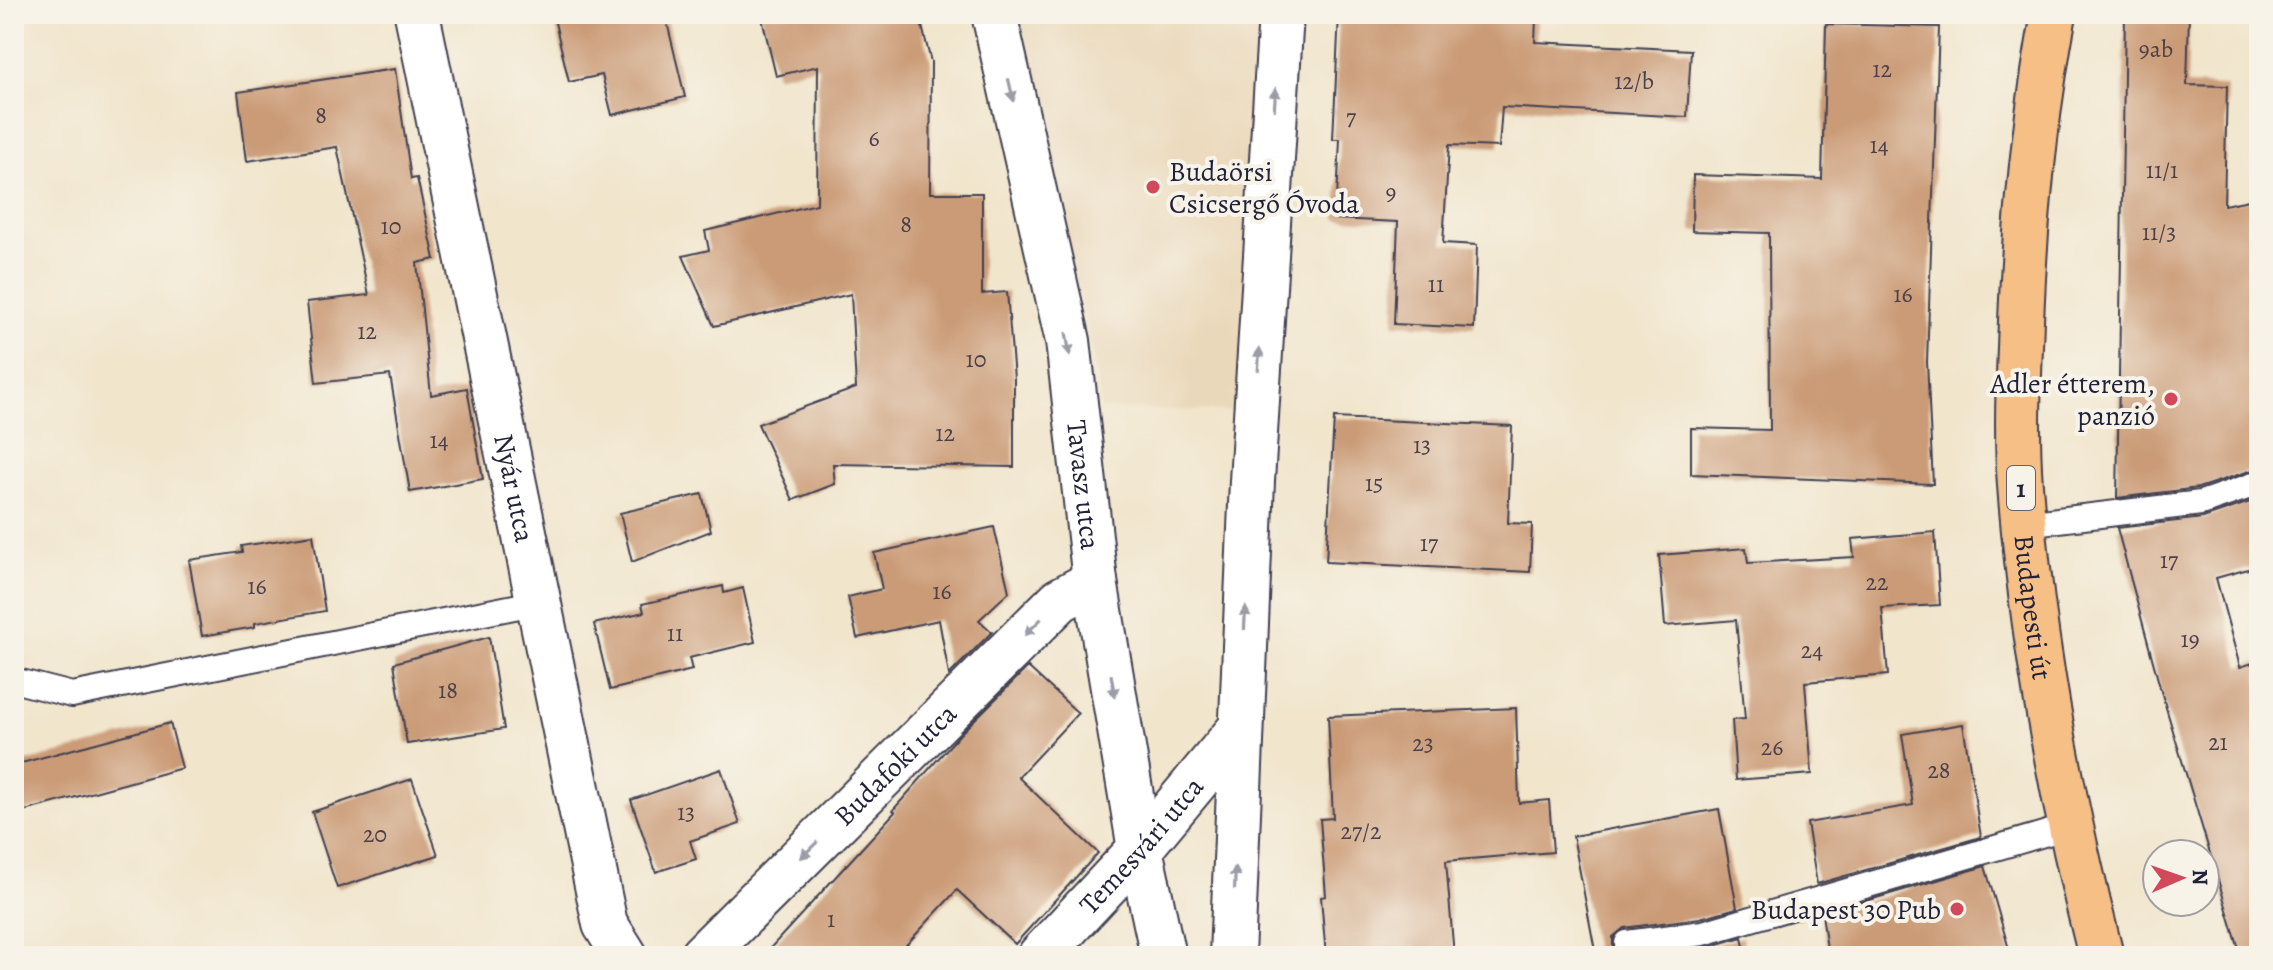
<svg xmlns="http://www.w3.org/2000/svg" width="2273" height="970" viewBox="0 0 2273 970" font-family="Alegreya,serif">
<style>
.built{fill:#ead8ba}
.building{fill:#cb9b77}
.lines{fill:none;stroke-linecap:round;stroke-linejoin:round}
.lane-casing{stroke:#413f51;stroke-width:28}
.street-casing{stroke:#413f51;stroke-width:48}
.primary-casing{stroke:#413f51;stroke-width:48}
.lane{stroke:#fff;stroke-width:24}
.street{stroke:#fff;stroke-width:44}
.primary{stroke:#f5bf86;stroke-width:44}
.oneway{fill:#9c9ca7}
.poi-dot{fill:#d1495b;stroke:#f7f3e8;stroke-width:3}
.labels{text-anchor:middle;stroke-width:8;stroke-linejoin:round;paint-order:stroke}
.number-label{font-size:24px;fill:#4c404a}
.shield{fill:#f7f3e8;stroke:#62616f;stroke-width:2}
.shield-label{font-size:26px;font-weight:bold;fill:#22223b}
.poi-label{font-size:28px;fill:#22223b;stroke:#f7f3e8;text-anchor:end}
.street-label{font-size:28px;fill:#22223b;stroke:#f7f3e8}
</style>
<rect width="100%" height="100%" fill="#f7f3e8"/>
<filter id="ink" filterUnits="userSpaceOnUse"><feTurbulence type="fractalNoise" baseFrequency=".0125" numOctaves="2"/><feDisplacementMap in="SourceGraphic" scale="16" xChannelSelector="R" yChannelSelector="G"/><feConvolveMatrix kernelMatrix="1 2 1 2 8 2 1 2 1" color-interpolation-filters="sRGB"/></filter>
<filter id="wash" filterUnits="userSpaceOnUse"><feTurbulence type="fractalNoise" baseFrequency=".006" numOctaves="4" result="noise"/><feDisplacementMap in="SourceGraphic" scale="32" xChannelSelector="R" yChannelSelector="G"/><feGaussianBlur stdDeviation="1.8" result="paint"/><feColorMatrix in="noise" values="0 0 0 0 0 0 0 0 0 0 0 0 0 0 0 0 0 1.4 0 .05"/><feComposite in="paint" operator="in"/></filter>
<g filter="url(#wash)">
<rect width="100%" height="100%" fill="#f1e5cc"/>
<!-- built -->
<polygon class="built" points="1014,14 1260,14 1240,411 1101,409 1094,360"/>
<g id="blocks">
<!-- building -->
<g class="building">
<polygon points="553,14 665,14 685,97 612,115 602,75 569,82"/>
<polygon points="761,14 919,14 931,62 930,193 982,193 982,294 1007,292 1014,379 1014,467 833,464 835,484 793,500 758,424 856,388 851,294 714,326 683,256 709,250 705,231 817,204 818,66 776,76"/>
<polygon points="1339,14 1448,14 1536,18 1535,42 1691,50 1687,117 1502,107 1499,147 1449,145 1443,243 1477,245 1474,328 1394,324 1398,222 1336,219 1340,139 1333,139"/>
<polygon points="2125,14 2189,14 2187,85 2227,86 2224,205 2259,198 2259,468 2198,488 2117,498"/>
<polygon points="1826,24 1939,27 1927,362 1933,484 1691,474 1691,428 1770,430 1769,233 1692,231 1693,175 1822,179"/>
<polygon points="395,69 411,179 417,178 435,259 417,263 431,395 467,388 483,479 410,492 390,375 316,383 307,302 369,295 337,147 247,161 238,92"/>
<polygon points="1334,418 1512,426 1508,523 1532,524 1530,572 1326,562"/>
<polygon points="702,494 711,531 632,562 620,513"/>
<polygon points="2259,499 2259,566 2216,578 2240,667 2259,661 2259,956 2241,956 2161,691 2117,528 2203,518"/>
<polygon points="994,527 1009,592 979,620 992,632 949,675 939,620 857,638 848,597 882,589 874,553"/>
<polygon points="1935,532 1940,605 1882,608 1888,675 1805,682 1812,774 1736,780 1732,720 1745,719 1736,620 1665,626 1659,555 1746,548 1748,563 1854,557 1852,539"/>
<polygon points="313,535 325,611 255,623 255,627 202,636 189,560 242,552 241,546"/>
<polygon points="723,586 724,593 743,588 755,642 689,658 692,670 610,690 594,624 644,612 642,604"/>
<polygon points="489,637 504,729 407,744 394,663"/>
<polygon points="1028,667 1078,713 1018,777 1098,853 1015,944 957,890 896,956 763,956 895,812 893,810 960,734"/>
<polygon points="1516,708 1519,803 1549,800 1553,852 1446,861 1454,956 1326,956 1321,897 1326,896 1320,819 1333,818 1328,716"/>
<polygon points="170,723 182,768 14,814 14,765"/>
<polygon points="1963,724 1981,837 1817,884 1807,823 1913,805 1902,734"/>
<polygon points="721,769 740,824 690,841 696,859 656,872 631,800"/>
<polygon points="412,779 438,855 337,888 312,812"/>
<polygon points="1719,809 1737,908 1700,918 1624,928 1613,937 1613,956 1596,956 1573,836"/>
<polygon points="1985,866 2011,956 1828,956 1822,914"/>
<polygon points="1742,937 1746,956 1643,956 1705,948"/>
</g>
</g>
</g>
<g filter="url(#ink)">
<use href="#blocks" fill-opacity="0" stroke="#413f51" stroke-width="2"/>
<g class="lines">
<!-- lane casing -->
<g class="lane-casing">
<g id="lane">
<polyline points="2024,524 2201,503 2259,483"/>
<polyline points="17,681 72,695 539,602"/>
<polyline points="1628,956 1627,943 1703,933 2071,826"/>
</g>
</g>
<!-- street casing -->
<g class="street-casing">
<g id="street">
<path id="s1" d="M417,14L605,924L625,956"/>
<path id="s2" d="M994,14L1068,341L1095,581L1140,849L1163,956"/>
<path id="s3" d="M702,956L1060,600L1095,581"/>
<path id="s4" d="M1040,956L1140,849L1239,730"/>
<polyline points="1232,956 1252,481 1281,14"/>
</g>
</g>
<!-- primary casing -->
<g class="primary-casing">
<g id="primary">
<path id="s5" d="M2054,14C2035,115 2025,218 2021,321C2019,375 2016,431 2020,485C2032,644 2062,802 2101,956"/>
</g>
</g>
<!-- lane -->
<use href="#lane" class="lane"/>
<!-- street -->
<use href="#street" class="street"/>
<!-- primary -->
<use href="#primary" class="primary"/>
</g>
<!-- one-way arrows -->
<defs><path id="oneway-solid" d="M-6-.8H1V-3.2L6.5 0L1 3.2V.8H-6Z" transform="scale(2)"/></defs>
<g class="oneway">
<use href="#oneway-solid" transform="translate(1011 90) rotate(77)"/>
<use href="#oneway-solid" transform="translate(1275 99) rotate(-86)"/>
<use href="#oneway-solid" transform="translate(1068 344) rotate(81)"/>
<use href="#oneway-solid" transform="translate(1259 359) rotate(-86)"/>
<use href="#oneway-solid" transform="translate(1245 618) rotate(-87)"/>
<use href="#oneway-solid" transform="translate(1033 627) rotate(135)"/>
<use href="#oneway-solid" transform="translate(1113 686) rotate(80)"/>
<use href="#oneway-solid" transform="translate(809 850) rotate(135)"/>
<use href="#oneway-solid" transform="translate(1235 878) rotate(-88)"/>
</g>
</g>
<!-- markers -->
<g class="poi-dot">
<circle cx="1153" cy="187" r="8"/>
<circle cx="2171" cy="399" r="8"/>
<circle cx="1957" cy="909" r="8"/>
</g>
<g class="labels">
<!-- number labels -->
<g class="number-label">
<text x="2156" y="57">9ab</text>
<text x="1882" y="77">12</text>
<text x="1634" y="89">12/b</text>
<text x="321" y="123">8</text>
<text x="1351" y="125">7</text>
<text x="874" y="146">6</text>
<text x="1879" y="153">14</text>
<text x="2162" y="178">11/1</text>
<text x="1391" y="200">9</text>
<text x="906" y="232">8</text>
<text x="391" y="234">10</text>
<text x="2159" y="240">11/3</text>
<text x="1436" y="292">11</text>
<text x="1903" y="302">16</text>
<text x="367" y="339">12</text>
<text x="976" y="367">10</text>
<text x="945" y="441">12</text>
<text x="439" y="448">14</text>
<text x="1422" y="453">13</text>
<text x="1374" y="491">15</text>
<text x="1429" y="551">17</text>
<text x="2169" y="568">17</text>
<text x="1877" y="590">22</text>
<text x="257" y="594">16</text>
<text x="942" y="599">16</text>
<text x="675" y="641">11</text>
<text x="2190" y="647">19</text>
<text x="1812" y="658">24</text>
<text x="448" y="698">18</text>
<text x="2218" y="750">21</text>
<text x="1423" y="751">23</text>
<text x="1772" y="755">26</text>
<text x="1939" y="778">28</text>
<text x="686" y="820">13</text>
<text x="1361" y="839">27/2</text>
<text x="375" y="842">20</text>
<text x="831" y="927">1</text>
</g>
<!-- shield labels -->
<rect class="shield" x="2007" y="466" width="28" height="44" rx="6"/>
<g class="shield-label">
<text x="2021" y="497">1</text>
</g>
<!-- poi labels -->
<g class="poi-label">
<text x="1169" y="181" text-anchor="start">Budaörsi<tspan x="1169" dy="32">Csicsergő Óvoda</tspan></text>
<text x="2155" y="393">Adler étterem,<tspan x="2155" dy="32">panzió</tspan></text>
<text x="1941" y="919">Budapest 30 Pub</text>
</g>
<!-- street labels -->
<g class="street-label">
<text dy="10" stroke="none"><textPath href="#s2" startOffset="480">Tavasz utca</textPath></text>
<text dy="10" stroke="none"><textPath href="#s1" startOffset="484">Nyár utca</textPath></text>
<text dy="10" stroke="none"><textPath href="#s5" startOffset="596">Budapesti út</textPath></text>
<text dy="10" stroke="none"><textPath href="#s3" startOffset="272">Budafoki utca</textPath></text>
<text dy="10" stroke="none"><textPath href="#s4" startOffset="150">Temesvári utca</textPath></text>
</g>
</g>
<!-- margin -->
<rect width="2273" height="970" fill="none" stroke="#f7f3e8" stroke-width="48"/>
<!-- north arrow -->
<g transform="translate(2181 878) rotate(88)"><circle r="38" fill="#f7f3e8" stroke="#a29fa3" stroke-width="2"/>
<path d="M0-6L14 30L0 20L-14 30Z" fill="#d1495b"/>
<text y="-12" font-size="22" font-weight="bold" text-anchor="middle" fill="#22223b">N</text>
</g>
</svg>
